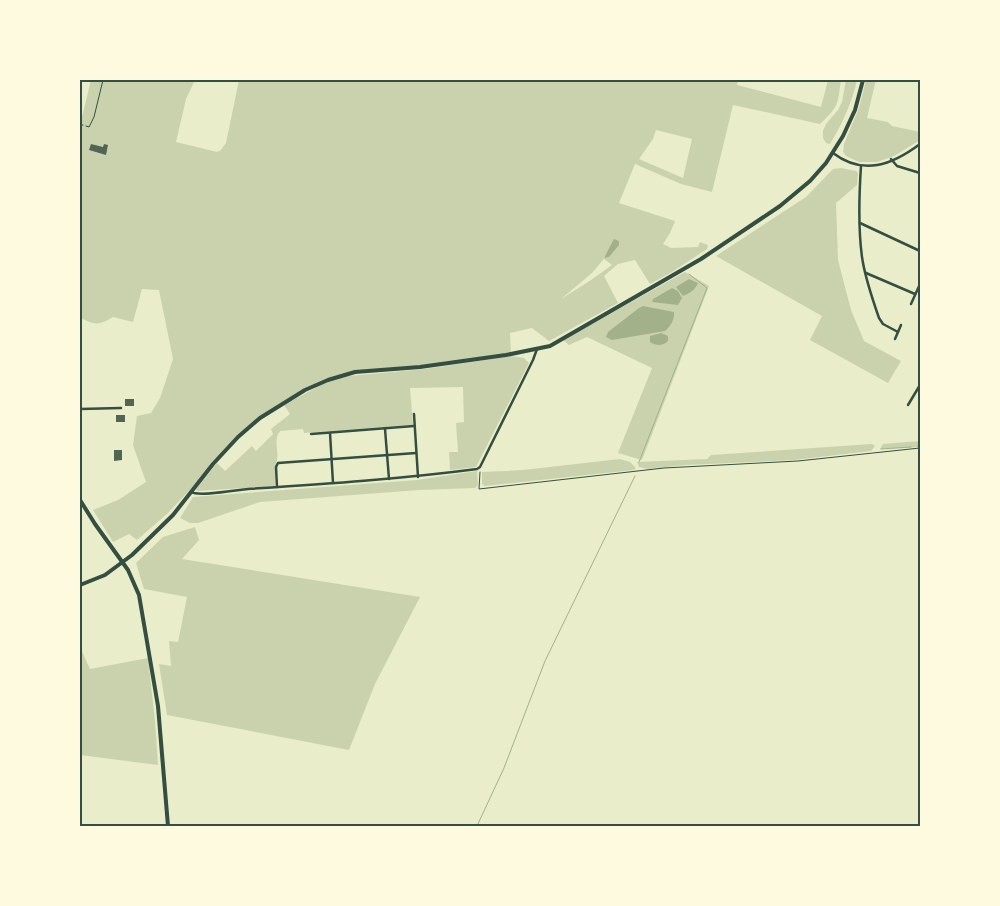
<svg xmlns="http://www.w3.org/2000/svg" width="1000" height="906" viewBox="0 0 1000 906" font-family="Helvetica,sans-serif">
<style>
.green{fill:#cad2ad;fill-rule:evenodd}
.water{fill:#a3b18a}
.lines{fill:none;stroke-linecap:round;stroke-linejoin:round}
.stream{stroke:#a3b18a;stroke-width:1}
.building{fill:#4f6655}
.path{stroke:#344e41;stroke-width:1}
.service{stroke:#344e41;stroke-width:1}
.minor{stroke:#344e41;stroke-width:2.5}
.secondary{stroke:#344e41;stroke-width:4}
.neatline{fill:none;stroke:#344e41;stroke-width:2}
</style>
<rect width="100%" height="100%" fill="#e9edc9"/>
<!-- green -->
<g class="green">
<path d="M91,80H195L186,99L176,142L217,152L221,150L226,143L239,80H738L737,85L821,107L828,80H841C837,105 840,105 820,124L733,105L712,192L681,184L635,164L619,203L675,221L670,233L663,244L671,248L698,247L700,242L708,245L707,249L672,272L650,284L635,260L618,264L604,276L618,303L549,341L532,328L510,333L511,353L420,366L355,372L305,389L251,425L168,513L137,540L129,534L113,542L93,510L118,500L146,482L133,445L137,416L151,413L160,398L173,359L159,290L142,289L133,322L113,317C100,325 94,326 80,317V280L82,271H80V122L81,121ZM656,130L692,139L683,178L639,159L653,139ZM604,259L612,265L591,280L561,299L592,273Z"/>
<path d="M846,80H857C852,103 841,126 830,144L826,143L823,138V131L826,124L838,110L842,102Z"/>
<polygon points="866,80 876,80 867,118 888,122 892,126 920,132 920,140 894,156 877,162 859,162 846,156 843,152 844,144 859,108"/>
<polygon points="841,168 856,171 858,173 857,185 836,203 838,260 851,310 864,341 901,361 888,383 810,340 822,316 716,256 806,197 833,169"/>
<polygon points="685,272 709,286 642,460 618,453 652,368 587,337 569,345 563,340"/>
<path d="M511,356L524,358L529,363L476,467L450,470L449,452H458L456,423L464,422L463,387L410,388L413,425L304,433L303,429L280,431C273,440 279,450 277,460C275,470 275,476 275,486L197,491L196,489L217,463L225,471L252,446L256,451L273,434L271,429L290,414L284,405L323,384L348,376L425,369Z"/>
<polygon points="920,441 920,447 880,449 883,444"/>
<polygon points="872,444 875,446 871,451 794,460 686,465 648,469 639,467 637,462 707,459 711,455"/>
<polygon points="620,459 630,462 636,468 634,470 485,486 482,484 482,472 523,470"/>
<polygon points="477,471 478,485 475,488 419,490 260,502 198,523 190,523 180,518 193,497 417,480"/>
<polygon points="195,527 199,540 182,559 420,597 375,684 349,750 167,715 159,664 171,666 169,641 178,642 187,597 144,589 136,563 163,537"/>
<polygon points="80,647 90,669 148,658 155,721 158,765 80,755"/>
</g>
<!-- water -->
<g class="water">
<polygon points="614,239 619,241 619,245 609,257 605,258 605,256"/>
<path d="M689,279L698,283C695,290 690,293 683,296L676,287Z"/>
<polygon points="672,288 678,291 682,298 678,305 652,302 653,299"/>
<path d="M643,306L674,312C675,319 670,327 665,331L612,340L606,337L608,332L639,308Z"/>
<path d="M661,333L668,336V341C663,346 656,346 650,342V336Z"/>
</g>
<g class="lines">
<!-- stream -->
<g class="stream">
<polyline points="917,446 920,446"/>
<polyline points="881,449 911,447"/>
<polyline points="639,462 707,288 689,274"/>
<polyline points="477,826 504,768 545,661 635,476"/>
</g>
</g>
<!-- building -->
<g class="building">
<polygon points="91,144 103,147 104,144 108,145 106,155 89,150"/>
<rect x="125" y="399" width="9" height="7"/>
<rect x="116" y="415" width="9" height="7"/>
<polygon points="114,450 122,450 122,460 114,461"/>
</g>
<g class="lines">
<!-- path -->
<g class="path">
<polyline points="86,126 89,127 94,117 103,80"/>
<polyline points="480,472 479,489 664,468 798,461 920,448"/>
</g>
<!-- service -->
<polyline class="service" points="80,125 83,125"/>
<!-- minor -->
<g class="minor">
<path d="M833,153C863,176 892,165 920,144"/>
<polyline points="891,159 897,166 920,173"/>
<path d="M861,166C859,196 858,228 862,257C865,278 872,298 879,318L883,324L898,332"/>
<polyline points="860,223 920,251"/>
<polyline points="866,273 915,294"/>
<polyline points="911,304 920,284"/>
<polyline points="895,339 901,325"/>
<polyline points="908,405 920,385"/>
<polyline points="80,409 121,408"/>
<polyline points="414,414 418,477"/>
<polyline points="385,429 389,479"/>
<polyline points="330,433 333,483"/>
<polyline points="311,434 414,426"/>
<polyline points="277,487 276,467 278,463 416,453"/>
<path d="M191,492C199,497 236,490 248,489C324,484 401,479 477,469L480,467L533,360L537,349"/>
</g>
<!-- secondary -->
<g class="secondary">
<polyline points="80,500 95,524 128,570 139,595 158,706 168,826"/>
<polyline points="80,585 105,575 132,555 173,515 213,464 238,437 260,418 305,390 328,380 355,372 420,367 506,355 550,346 701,259 780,206 810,181 826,163 843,136 855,110 863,80"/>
</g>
</g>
<!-- border -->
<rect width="1000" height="906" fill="none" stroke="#fefae0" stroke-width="162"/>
<rect x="81" y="81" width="838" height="744" class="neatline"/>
</svg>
